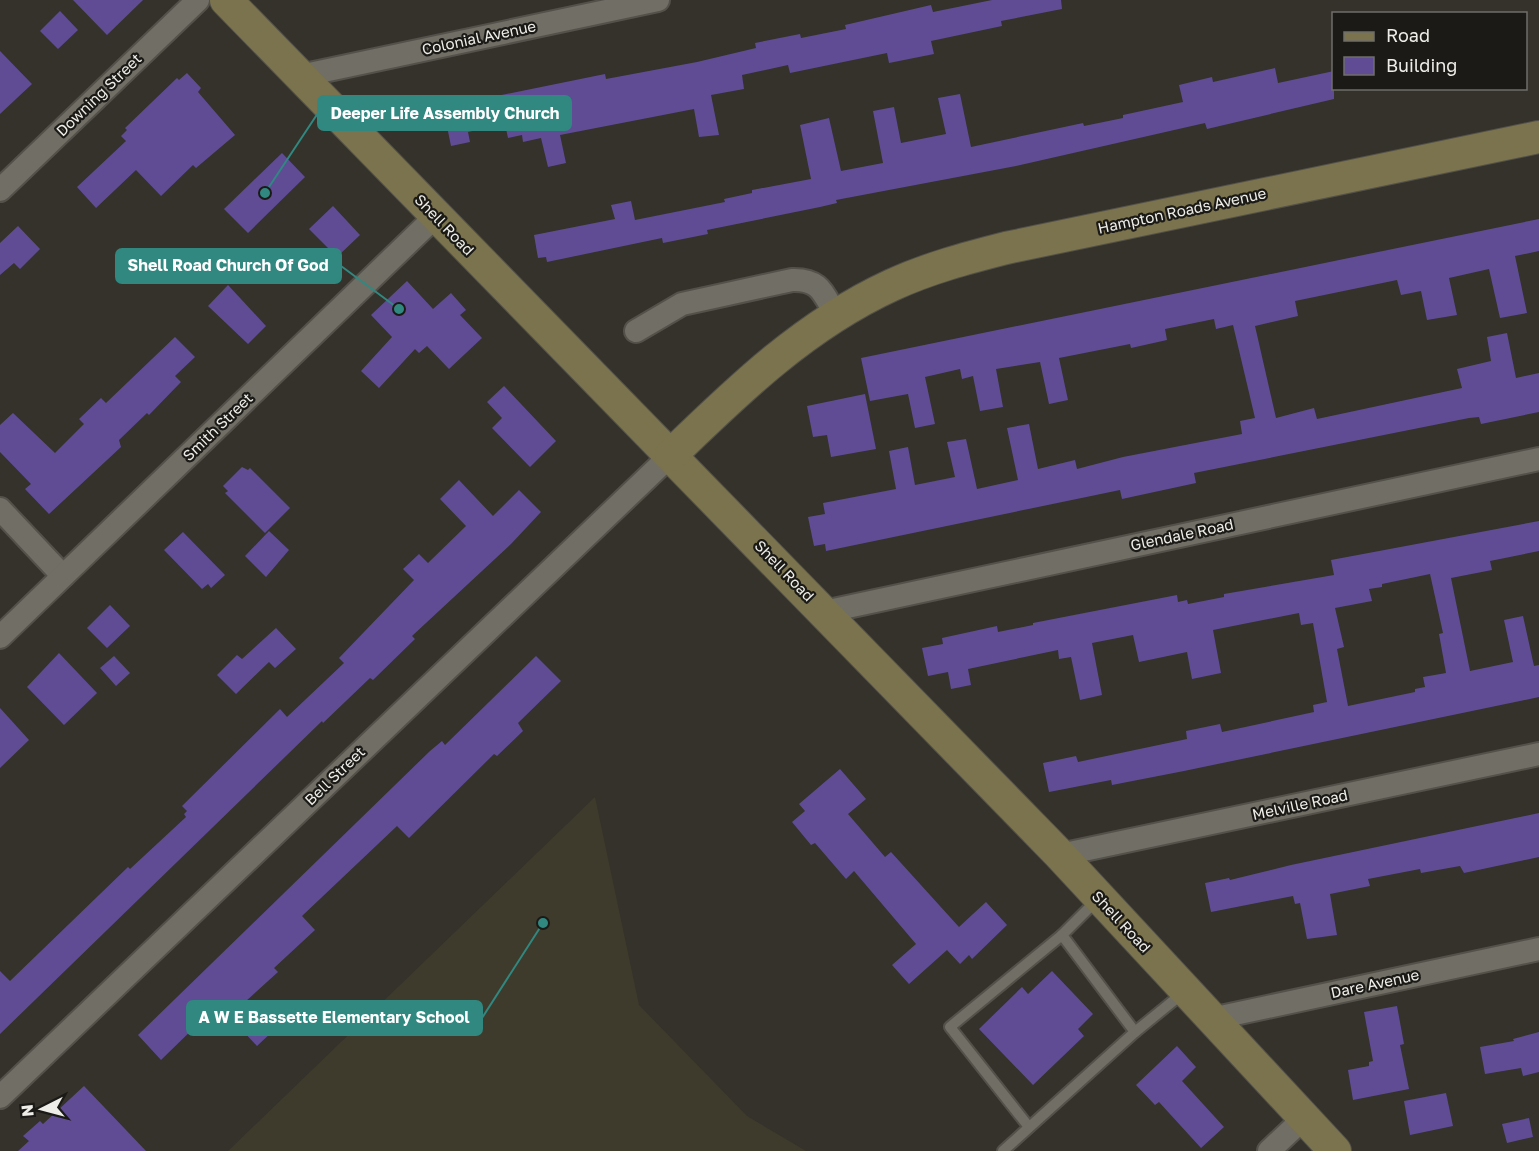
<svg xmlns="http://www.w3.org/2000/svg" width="1539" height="1151" viewBox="0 0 1539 1151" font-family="'Golos Text',sans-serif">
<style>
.built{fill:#3e3b2c}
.building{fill:#5f4c95;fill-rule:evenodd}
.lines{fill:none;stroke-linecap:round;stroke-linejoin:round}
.lane-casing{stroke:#53514a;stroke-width:14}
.street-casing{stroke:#53514a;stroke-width:26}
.secondary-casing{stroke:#53514a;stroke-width:34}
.lane{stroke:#706e65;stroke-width:10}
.street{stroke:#706e65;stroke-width:22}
.secondary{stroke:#7b734d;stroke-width:32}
.labels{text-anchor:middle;stroke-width:4.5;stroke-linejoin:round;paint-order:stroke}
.street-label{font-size:15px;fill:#eeede8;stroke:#1b1a16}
.leader{fill:none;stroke:#308880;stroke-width:2}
.callout-dot{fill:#308880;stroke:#1b1a16;stroke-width:2}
.callout{fill:#308880;stroke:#308880;stroke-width:2}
.callout-label{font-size:16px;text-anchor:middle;font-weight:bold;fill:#fff}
</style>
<rect width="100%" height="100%" fill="#34322a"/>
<!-- built -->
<polygon class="built" points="595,797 639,1005 747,1116 806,1151 228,1151"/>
<!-- building -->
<g class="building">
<polygon points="73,0 143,0 107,35"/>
<polygon points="992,0 1061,0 1062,9 1001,21 1002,26 931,41 934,54 889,63 887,53 790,73 788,65 742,75 744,89 711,95 719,135 699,137 694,109 560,135 566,163 548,167 541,138 523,142 522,135 508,138 505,124 468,132 470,142 451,146 443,107 605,74 606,79 697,62 756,48 755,43 800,34 801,38 846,29 845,25 931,5 933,12"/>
<polygon points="60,11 78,30 58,49 40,31"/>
<polygon points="0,51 32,84 0,114"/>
<polygon points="1275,68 1278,83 1334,71 1334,99 1207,129 1205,123 1016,166 836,200 837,203 820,207 707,230 708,234 663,243 662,238 547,262 546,257 538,258 534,235 615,219 611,205 631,201 635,220 725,202 724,199 752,193 752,190 811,179 800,125 829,118 841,171 883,163 873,111 894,107 901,143 946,134 938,98 960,94 971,147 1083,123 1084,126 1123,118 1123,115 1183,102 1179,85 1212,77 1213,82"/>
<polygon points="187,73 201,88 198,92 235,135 196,168 193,165 161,196 136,170 96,208 77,187 126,141 121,136 127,130 125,128 177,78 179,80"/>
<polygon points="282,153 305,177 248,233 224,209"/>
<polygon points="333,206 360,235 337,257 309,229"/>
<polygon points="1539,219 1539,251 1515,256 1527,313 1500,318 1489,269 1449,278 1457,315 1427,320 1421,291 1401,295 1397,280 1295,301 1298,316 1255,326 1276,418 1314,408 1317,419 1462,388 1457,369 1491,361 1487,337 1507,333 1516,378 1539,373 1539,412 1481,424 1479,417 1469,418 1194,473 1196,483 1122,499 1120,490 826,551 825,544 814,546 808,517 825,514 823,503 896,489 889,451 908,447 915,485 955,477 947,442 966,439 977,489 1018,480 1007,428 1029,424 1038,469 1075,460 1077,469 1123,457 1242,434 1240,421 1255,418 1233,325 1216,329 1214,319 1165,329 1167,340 1131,348 1130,344 1059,358 1068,400 1049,404 1040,362 996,369 1003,407 980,411 973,376 962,379 960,369 925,377 935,424 915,428 908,394 870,401 861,358"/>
<polygon points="18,226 40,249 20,269 14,263 0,275 0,243"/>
<polygon points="407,281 433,309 451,293 466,310 460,315 482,338 449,369 427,346 419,353 415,349 379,388 361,371 392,337 371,315"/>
<polygon points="228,285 266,326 248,344 208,306"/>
<polygon points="175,337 195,357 175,376 181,382 149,415 147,413 119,440 121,447 49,514 25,489 31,484 0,452 0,425 13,413 55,453 84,424 79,419 101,398 106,403"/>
<polygon points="504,386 556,441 530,467 492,428 502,418 487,402"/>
<polygon points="865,394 876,449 831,457 827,435 813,437 807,406"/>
<polygon points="242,467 248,470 250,468 290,508 265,533 225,493 228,491 223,486"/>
<polygon points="459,480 493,516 519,490 541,512 511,544 412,636 415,639 373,680 370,678 323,723 322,721 0,1034 0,971 10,981 128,867 130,869 186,817 184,814 187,811 182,806 280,709 287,717 344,663 339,658 414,580 403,569 419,554 428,563 466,526 440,499"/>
<path d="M1539,521V551L1490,561L1492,570L1451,578L1470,671L1513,662L1504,620L1523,616L1534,666L1539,665V697L1184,771L1112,785L1111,780L1049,792L1043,763L1076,756L1078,762L1187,739L1186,731L1220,724L1222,732L1314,712L1313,705L1327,702L1313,623L1301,625L1299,613L1213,630L1221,673L1192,679L1187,652L1139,662L1133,635L1092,643L1102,695L1080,700L1071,657L1059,659L1058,650L968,669L971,685L951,689L948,672L928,676L922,648L943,644L942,638L997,626L998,632L1033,625V623L1177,595L1178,602L1187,600L1188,604L1224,597V594L1334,575L1331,560ZM1430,574L1443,633L1439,634L1446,673L1423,677L1425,687L1415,689V692L1348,706L1337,649L1344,647L1335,608L1372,601L1369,589L1382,587V584Z"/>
<polygon points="269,531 289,550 266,577 245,556"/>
<polygon points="183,532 225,575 211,588 208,584 202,589 164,550"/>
<polygon points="110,605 130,626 107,648 87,628"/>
<polygon points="276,628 296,649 275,668 269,662 236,694 217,675 237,655 242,659"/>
<polygon points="59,653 97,693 64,725 27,687"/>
<polygon points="114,656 130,673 116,686 100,668"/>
<polygon points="536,656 561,681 518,723 523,731 497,756 494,754 409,838 397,826 302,916 315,930 274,968 278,972 245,1002 273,1031 257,1046 227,1014 210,1030 201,1021 161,1060 138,1035 430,751 442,741 445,745"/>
<polygon points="0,708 29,740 0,768"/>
<polygon points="840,769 866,799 848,814 885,857 891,852 959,927 986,902 1007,925 972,959 969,955 960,964 947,950 909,984 892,965 916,944 854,871 846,879 815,843 811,845 792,822 805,811 799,804"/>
<polygon points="1539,813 1539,857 1464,873 1460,866 1421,873 1420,869 1368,879 1370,886 1330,894 1337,935 1307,939 1300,903 1295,904 1293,896 1211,912 1205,883 1229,878 1230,880 1291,865"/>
<polygon points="1052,971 1093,1014 1078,1029 1084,1036 1033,1085 979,1029 1022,987 1028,994"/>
<polygon points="1397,1006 1404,1044 1400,1045 1409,1089 1353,1100 1348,1070 1369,1066 1369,1062 1373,1061 1364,1012"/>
<polygon points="1539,1032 1539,1072 1523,1076 1521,1068 1485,1074 1480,1047 1514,1041 1513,1039"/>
<polygon points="1177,1046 1196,1067 1182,1081 1224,1127 1201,1148 1159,1102 1155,1105 1136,1085"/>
<polygon points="84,1086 146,1151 18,1151 29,1141 23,1136 40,1121 43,1124"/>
<polygon points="1446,1093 1453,1126 1410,1135 1404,1101"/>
<polygon points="1529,1118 1533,1137 1507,1143 1502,1124"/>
</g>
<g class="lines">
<!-- lane casing -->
<g class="lane-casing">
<g id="lane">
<polyline points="1062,935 1098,899"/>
<polyline points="1029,1127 950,1027 1062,935 1135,1032"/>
<polyline points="1003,1151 1135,1032 1183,993"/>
</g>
</g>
<!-- street casing -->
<g class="street-casing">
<g id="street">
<polyline points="300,76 658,0"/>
<polyline points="0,190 198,0"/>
<path d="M636,331L682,304L792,280C821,279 823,294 836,315"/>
<polyline points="0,509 63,576"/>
<polyline points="824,612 1539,459"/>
<polyline points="0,637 436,216"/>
<polyline points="1060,855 1539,754"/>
<polyline points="1211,1019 1539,949"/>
<polyline points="0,1097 671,455"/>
<polyline points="1269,1151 1303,1119"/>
</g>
</g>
<!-- secondary casing -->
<g class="secondary-casing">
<g id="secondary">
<polyline points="226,0 1060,855 1335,1151"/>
<path d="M671,455C739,389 805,325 892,285C929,268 967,258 1006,248L1539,137"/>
</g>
</g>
<!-- lane -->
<use href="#lane" class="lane"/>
<!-- street -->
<use href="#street" class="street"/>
<!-- secondary -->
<use href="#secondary" class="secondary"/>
</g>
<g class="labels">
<!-- street labels -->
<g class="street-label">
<text transform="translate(479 38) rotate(-12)" y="5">Colonial Avenue</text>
<text transform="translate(99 95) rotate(-44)" y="5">Downing Street</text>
<text transform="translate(1182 211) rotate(-12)" y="5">Hampton Roads Avenue</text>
<text transform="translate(444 225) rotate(46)" y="5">Shell Road</text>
<text transform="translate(218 427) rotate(-44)" y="5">Smith Street</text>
<text transform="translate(1182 535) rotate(-12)" y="5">Glendale Road</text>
<text transform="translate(784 571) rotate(46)" y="5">Shell Road</text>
<text transform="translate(335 776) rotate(-44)" y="5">Bell Street</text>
<text transform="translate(1300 805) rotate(-12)" y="5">Melville Road</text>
<text transform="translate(1121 922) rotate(47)" y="5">Shell Road</text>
<text transform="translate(1375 984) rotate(-12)" y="5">Dare Avenue</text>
</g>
</g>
<!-- callouts -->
<path class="leader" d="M265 193L318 113M399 309L341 266M543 923L482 1018"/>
<g class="callout-dot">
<circle cx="265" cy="193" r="6"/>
<circle cx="399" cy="309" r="6"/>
<circle cx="543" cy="923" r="6"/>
</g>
<g class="callout">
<rect x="318" y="96" width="253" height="34" rx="6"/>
<rect x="116" y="249" width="225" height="34" rx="6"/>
<rect x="187" y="1001" width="295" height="34" rx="6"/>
</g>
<g class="callout-label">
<text x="445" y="119">Deeper Life Assembly Church</text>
<text x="228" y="271">Shell Road Church Of God</text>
<text x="334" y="1023">A W E Bassette Elementary School</text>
</g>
<!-- legend -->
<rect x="1332" y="12" width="195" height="78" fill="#1b1a16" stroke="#6f6e6a" stroke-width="1.5"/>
<rect x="1344" y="32" width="30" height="9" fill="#7b734d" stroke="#6f6e6a" stroke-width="1.5"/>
<text x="1386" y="42" font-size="18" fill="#eeede8">Road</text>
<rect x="1344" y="57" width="30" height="18" fill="#5f4c95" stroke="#6f6e6a" stroke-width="1.5"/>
<text x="1386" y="72" font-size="18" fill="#eeede8">Building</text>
<!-- north arrow -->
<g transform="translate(42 1109) rotate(264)" stroke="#1b1a16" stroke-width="4.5" paint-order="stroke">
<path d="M0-4.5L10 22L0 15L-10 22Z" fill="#eeede8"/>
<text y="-9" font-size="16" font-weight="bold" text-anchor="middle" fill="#eeede8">N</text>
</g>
</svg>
